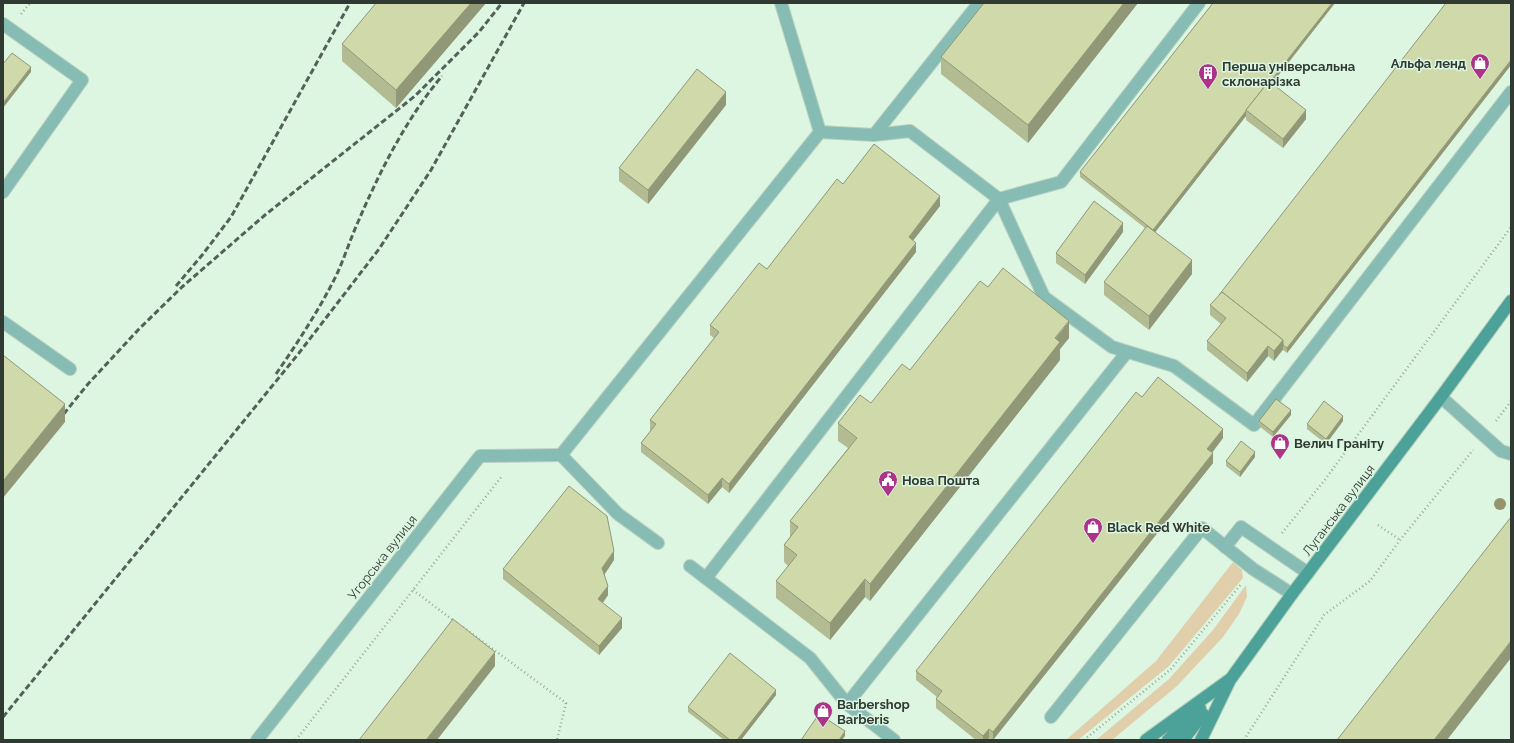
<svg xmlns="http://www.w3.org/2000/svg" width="1514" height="743" viewBox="0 0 1514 743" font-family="Raleway,sans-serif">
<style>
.green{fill:#e1cfac}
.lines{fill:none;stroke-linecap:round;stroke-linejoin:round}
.lane-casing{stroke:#bad0bf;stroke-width:14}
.street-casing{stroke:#bad0bf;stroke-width:14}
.secondary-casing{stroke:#bad0bf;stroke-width:14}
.path{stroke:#97ab9c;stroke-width:2.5;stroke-dasharray:1 3;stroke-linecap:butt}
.lane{stroke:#87bcb5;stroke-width:12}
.street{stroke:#87bcb5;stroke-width:12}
.secondary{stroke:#4ca299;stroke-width:12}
.rail{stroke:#546158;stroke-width:3;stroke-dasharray:6 3;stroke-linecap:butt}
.tree{fill:#96946d}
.wall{fill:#b2bb92}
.shaded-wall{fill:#919877}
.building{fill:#cfd9aa;stroke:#919877}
.labels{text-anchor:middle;stroke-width:3;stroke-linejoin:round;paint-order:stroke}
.poi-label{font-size:13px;font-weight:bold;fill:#303a33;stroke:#dcf6e2;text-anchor:start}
.street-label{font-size:13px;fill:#303a33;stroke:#dcf6e2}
</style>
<rect width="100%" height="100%" fill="#dcf6e2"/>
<!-- green -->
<g class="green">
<polygon points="1233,562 1242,570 1243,578 1169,666 1078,740 1066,740 1156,661"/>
<polygon points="1246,585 1247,597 1239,614 1223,637 1177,686 1112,740 1096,740 1169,679 1213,630"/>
</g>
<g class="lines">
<!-- lane casing -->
<g class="lane-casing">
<g id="lane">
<polyline points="3,24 82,80 3,192"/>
<polyline points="820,132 874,135 910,131 999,199 1044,297 1112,347 1174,366 1254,425 1511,92"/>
<polyline points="874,135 979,3"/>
<polyline points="3,322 70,369"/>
<polyline points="1441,397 1501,451 1511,454"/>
<polyline points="658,543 618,514 561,455 820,132 781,3"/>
<polyline points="1225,547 1241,527 1308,573"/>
<polyline points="690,566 810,658 847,704 894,740"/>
<polyline points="706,578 999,199 1061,182 1199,3"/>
<polyline points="847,704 1127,352"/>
<polyline points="1051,717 1202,528 1253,569 1292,594"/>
</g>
</g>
<!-- street casing -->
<g class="street-casing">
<polyline id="street" points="257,740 480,456 561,455"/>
</g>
<!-- secondary casing -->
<g class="secondary-casing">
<g id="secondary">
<polyline points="1146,740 1229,680"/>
<polyline points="1168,740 1200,708"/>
<polyline points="1183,740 1203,714"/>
<polyline points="1201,740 1230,680 1292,594 1441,397 1511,301"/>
</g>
</g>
<!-- path -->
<g class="path">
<polyline points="21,14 30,3"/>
<polyline points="1496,421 1511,401"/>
<polyline points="1378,525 1400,540"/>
<polyline points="1282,533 1324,481 1511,227"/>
<polyline points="413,590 454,621"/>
<polyline points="463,627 566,703 557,740"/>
<polyline points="296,740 502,476"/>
<polyline points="1084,740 1171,669 1242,583"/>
<polyline points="1244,740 1324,615 1370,581 1400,540 1473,450"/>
</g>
<!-- lane -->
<use href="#lane" class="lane"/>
<!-- street -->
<use href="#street" class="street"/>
<!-- secondary -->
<use href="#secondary" class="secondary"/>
<!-- rail -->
<g class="rail">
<polyline points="176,286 203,254 231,217 350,3"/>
<path d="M276,374C298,342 319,310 336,276C344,259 350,240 358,222C380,171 406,119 442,76"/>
<polyline points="58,421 88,384 139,329 182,287 265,215 415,96 479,32 502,3"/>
<polyline points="3,717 299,353 379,249 431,170 524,3"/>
</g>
</g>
<!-- trees -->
<circle class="tree" cx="1500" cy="504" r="6"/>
<!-- wall -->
<g class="wall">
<polygon points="486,3 396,108 342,61 342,44"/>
<polygon points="984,3 1138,3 1028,143 941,74 941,57"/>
<polygon points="1213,3 1335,3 1272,84 1306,119 1283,148 1246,120 1246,116 1155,232 1192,274 1149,330 1104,295 1104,282 1145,228 1080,177 1080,172"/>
<polygon points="1511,3 1511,65 1287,353 1283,350 1274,361 1268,356 1247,382 1207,350 1207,341 1221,324 1210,315 1210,305"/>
<polygon points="726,105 648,204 619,181 619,168"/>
<polygon points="843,184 940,206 913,240 916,252 729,493 722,487 708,504 641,452 641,443 651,430 650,430 650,420 714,338 710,335 710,325 767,269"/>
<polygon points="1123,232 1085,284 1056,263 1056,253"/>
<polygon points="988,287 1069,338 1060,349 1060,360 870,601 865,597 830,640 776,598 776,581 788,566 784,562 784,545 790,537 790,521 848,448 838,441 838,423 871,403 910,370"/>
<polygon points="1291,415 1273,437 1259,426 1259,421"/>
<polygon points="1343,421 1326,444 1307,429 1307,424"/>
<polygon points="1223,438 1212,453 1213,463 993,740 991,740 989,738 988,740 976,740 936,708 936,699 937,697 916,680 916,671"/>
<polygon points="1255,457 1240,477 1226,466 1226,461"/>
<polygon points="614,560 604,575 608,595 603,603 622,628 599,655 503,579 503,569"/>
<polygon points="776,695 741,740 724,740 688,712 688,707"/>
</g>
<!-- shaded-wall -->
<g class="shaded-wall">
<polygon points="471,3 486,3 396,108 396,90"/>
<polygon points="1124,3 1138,3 1028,143 1028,125"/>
<polygon points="1332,3 1335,3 1249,112 1247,111"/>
<polygon points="1511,60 1511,65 1287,353 1287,348"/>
<polygon points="31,67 31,72 3,108 3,103"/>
<polygon points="726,92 726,105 648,204 648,190"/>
<polygon points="1306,110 1306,119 1283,148 1283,139"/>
<polygon points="1246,111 1246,116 1153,235 1153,230"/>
<polygon points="940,196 940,206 909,246 909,237"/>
<polygon points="1123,223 1123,232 1085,284 1085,275"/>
<polygon points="916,243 916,252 729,493 729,484"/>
<polygon points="1192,260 1192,274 1149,330 1149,316"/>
<polygon points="1069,321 1069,338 1060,349 1060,360 870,601 870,584"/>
<polygon points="1283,340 1283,349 1274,361 1274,351"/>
<polygon points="1268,346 1268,356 1247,382 1247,373"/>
<polygon points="65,404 65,422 3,498 3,481"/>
<polygon points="1291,410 1291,415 1273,437 1273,432"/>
<polygon points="1343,416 1343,421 1326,444 1326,439"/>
<polygon points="1223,429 1223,438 1207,459 1207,449"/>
<polygon points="1255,452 1255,457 1240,477 1240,472"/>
<polygon points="1213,453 1213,463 993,740 993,732"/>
<polygon points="722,478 722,487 708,504 708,495"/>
<polygon points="614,551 614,560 602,578 602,568"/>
<polygon points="865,579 865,597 830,640 830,623"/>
<polygon points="608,586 608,595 598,609 598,599"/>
<polygon points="622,618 622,628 599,655 599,646"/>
<polygon points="1511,641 1511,658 1447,740 1434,740"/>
<polygon points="495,652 495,666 437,740 426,740"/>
<polygon points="776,690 776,695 741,740 737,740"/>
<polygon points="989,729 989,738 988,740 983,740 983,736"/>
<polygon points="845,731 845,736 842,740 839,740"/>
</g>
<!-- building -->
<g class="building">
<polygon points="376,3 471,3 396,90 342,44"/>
<polygon points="984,3 1124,3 1028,125 941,57"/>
<polygon points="1213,3 1332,3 1270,82 1269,81 1246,110 1246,111 1153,230 1080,172"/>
<polygon points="1446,3 1511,3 1511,60 1287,348 1283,345 1283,340 1222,292 1219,295"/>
<polygon points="12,53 31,67 3,103 3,64"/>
<polygon points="697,69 726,92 648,190 619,168"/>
<polygon points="1269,81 1306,110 1283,139 1246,110"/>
<polygon points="874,144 940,196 909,237 916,243 729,484 722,478 708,495 641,443 656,424 650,420 719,332 710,325 759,263 767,269 837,179 843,184"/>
<polygon points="1094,201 1123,223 1085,275 1056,253"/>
<polygon points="1147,226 1192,260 1149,316 1104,282"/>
<polygon points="1003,268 1069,321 1055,338 1060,342 870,584 865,579 830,623 776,581 797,555 784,545 798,527 790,521 857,438 838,423 860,395 871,403 902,364 910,370 980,281 988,287"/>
<polygon points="1222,292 1283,340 1274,351 1268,346 1247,373 1207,341 1226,318 1210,305"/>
<polygon points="3,355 65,404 3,481"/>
<polygon points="1158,377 1223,429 1207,449 1213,453 993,732 989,729 983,736 936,699 942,691 916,671 1136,392 1142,397"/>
<polygon points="1276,399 1291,410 1273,432 1259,421"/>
<polygon points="1324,401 1343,416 1326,439 1307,424"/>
<polygon points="1241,441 1255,452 1240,472 1226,461"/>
<polygon points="569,486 607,516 614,551 602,568 608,586 598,599 622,618 599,646 503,569"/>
<polygon points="1511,517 1511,641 1434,740 1337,740"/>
<polygon points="453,619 495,652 426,740 359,740"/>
<polygon points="730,653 776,690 737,740 730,740 688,707"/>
<polygon points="819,714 845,731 839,740 801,740"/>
</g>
<!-- icons -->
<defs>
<g id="shop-pin" transform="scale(1)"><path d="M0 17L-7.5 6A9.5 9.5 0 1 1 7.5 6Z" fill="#ac3388" stroke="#dcf6e2"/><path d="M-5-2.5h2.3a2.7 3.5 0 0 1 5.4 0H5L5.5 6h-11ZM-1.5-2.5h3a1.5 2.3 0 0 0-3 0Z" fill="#fff"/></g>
<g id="building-pin" transform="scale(1)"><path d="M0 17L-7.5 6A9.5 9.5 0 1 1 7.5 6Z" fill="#ac3388" stroke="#dcf6e2"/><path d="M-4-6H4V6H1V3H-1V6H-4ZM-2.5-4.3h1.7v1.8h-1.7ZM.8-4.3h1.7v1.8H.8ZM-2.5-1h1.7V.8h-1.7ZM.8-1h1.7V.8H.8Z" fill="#fff"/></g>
<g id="civic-pin" transform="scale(1)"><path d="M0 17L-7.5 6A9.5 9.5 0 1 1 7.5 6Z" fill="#ac3388" stroke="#dcf6e2"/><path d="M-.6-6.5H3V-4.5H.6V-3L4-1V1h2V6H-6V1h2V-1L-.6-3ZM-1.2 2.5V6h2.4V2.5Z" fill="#fff"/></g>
</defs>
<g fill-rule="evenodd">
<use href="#shop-pin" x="1480" y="63"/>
<use href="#building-pin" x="1208" y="73"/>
<use href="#shop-pin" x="1280" y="443"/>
<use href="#civic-pin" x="888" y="480"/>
<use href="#shop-pin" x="1093" y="527"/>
<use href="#shop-pin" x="823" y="711"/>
</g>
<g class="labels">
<!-- poi labels -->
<g class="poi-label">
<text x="1466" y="68" text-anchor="end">Альфа ленд</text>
<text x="1222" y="71">Перша універсальна<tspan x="1222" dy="15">склонарізка</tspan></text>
<text x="1294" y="448">Велич Граніту</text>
<text x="902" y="485">Нова Пошта</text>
<text x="1107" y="532">Black Red White</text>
<text x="837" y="709">Barbershop<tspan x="837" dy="15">Barberis</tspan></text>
</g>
<!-- street labels -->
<g class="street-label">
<text transform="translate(1338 510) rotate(-53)" y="5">Луганська вулиця</text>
<text transform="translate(382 557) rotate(-52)" y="5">Угорська вулиця</text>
</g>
</g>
<!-- border -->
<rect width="1514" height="743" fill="none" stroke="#303a33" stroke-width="8"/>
</svg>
